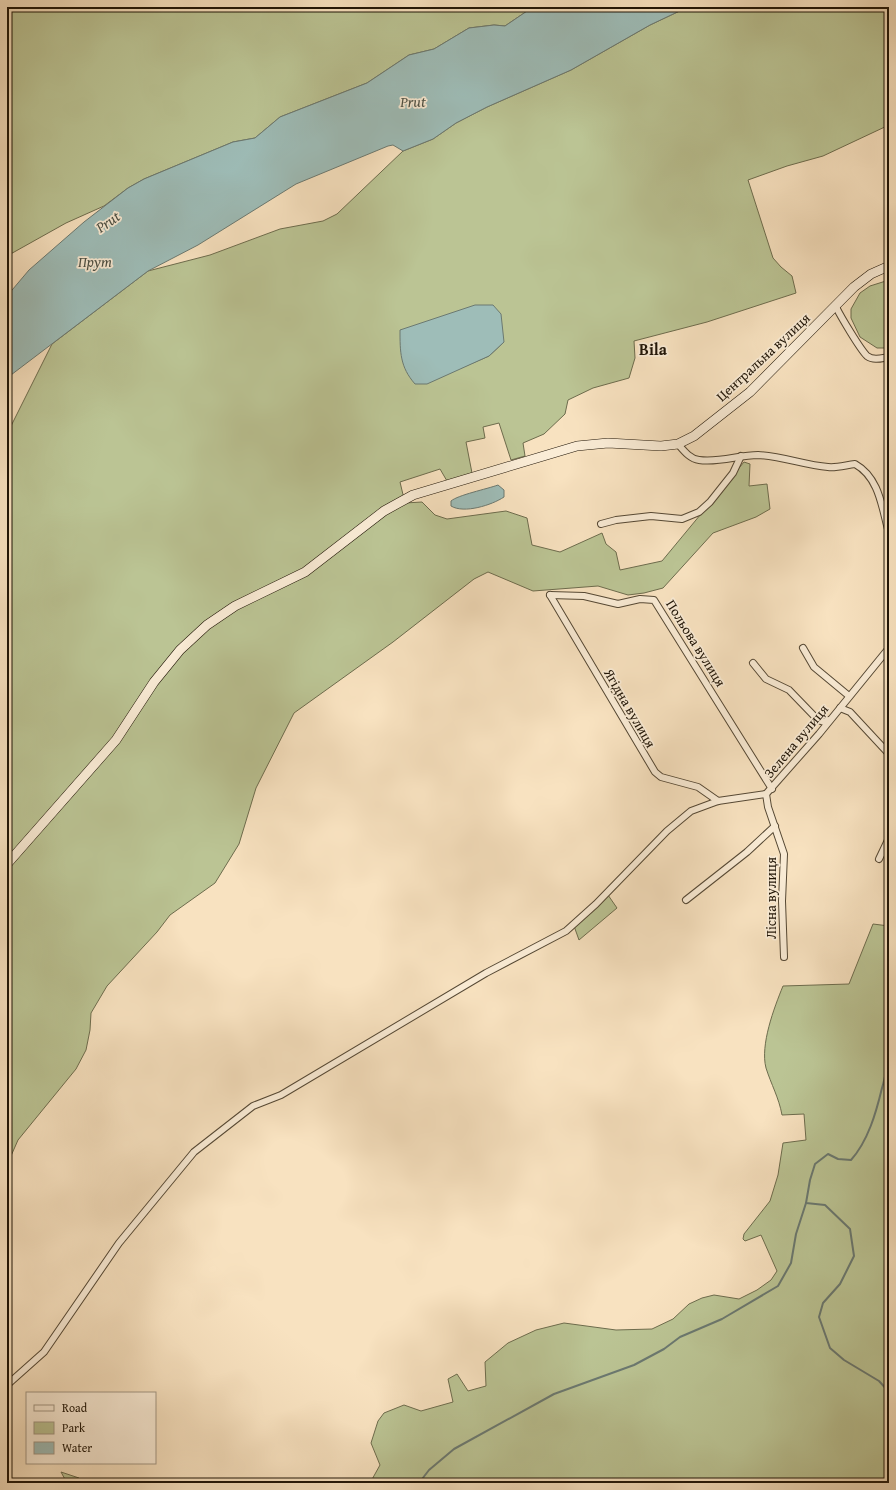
<svg xmlns="http://www.w3.org/2000/svg" width="896" height="1490" viewBox="0 0 896 1490" font-family="'Gentium Book Plus',serif">
<style>
.green{fill:#bbc494;stroke:#6d6c4d;fill-rule:evenodd}
.water{fill:#9ebdb8;stroke:#6b7971}
.lines{fill:none;stroke-linecap:round;stroke-linejoin:round}
.stream{stroke:#6b7971;stroke-width:2}
.minor-casing{stroke:#554834;stroke-width:8}
.secondary-casing{stroke:#1f1406;stroke-width:10}
.minor{stroke:#faecd6;stroke-width:6}
.secondary{stroke:#faecd6;stroke-width:9}
.labels{text-anchor:middle;stroke-width:3.5;stroke-linejoin:round;paint-order:stroke}
.street-label{font-size:14px;fill:#1f1406;stroke:#faecd6}
.water-label{font-size:15px;font-style:italic;fill:#4b4f44;stroke:#faecd6}
.quarter-label{font-size:16px;font-weight:bold;fill:#1f1406;stroke:#faecd6}
</style>
<rect width="100%" height="100%" fill="#f8e2c0"/>
<filter id="stains"><feTurbulence type="fractalNoise" baseFrequency=".005" numOctaves="4"/><feColorMatrix values="0 0 0 0 .2 0 0 0 0 .09 0 0 0 0 .02 0 0 0 .5 -.17"/></filter>
<radialGradient id="worn" r=".72"><stop offset=".6" stop-color="#630" stop-opacity="0"/><stop offset="1" stop-color="#630" stop-opacity=".3"/></radialGradient>
<!-- green -->
<g class="green">
<polygon points="7,7 533,7 505,26 494,25 469,28 434,49 409,55 367,83 280,117 255,138 233,142 144,179 128,188 104,206 66,223 7,256"/>
<path d="M688,7H889V125L823,156L787,166L748,180L773,258L781,267L792,276L796,293L707,322L634,341L635,358L629,378L593,388L568,400L565,414L544,434L523,443L525,456L511,460L499,423L483,427L485,438L466,442L472,473L447,481L440,469L400,482L405,503L422,502L435,515L447,519L506,511L527,518L532,545L560,552L602,533L606,544L616,552L620,570L662,561L744,462L750,464L749,486L767,484L770,509L756,517L713,533L663,588L644,593L628,595L598,586L533,591L488,572L474,579L393,642L294,713L256,788L239,844L215,883L170,915L157,932L107,986L91,1013L90,1030L86,1050L76,1069L18,1140L7,1165V434L52,344L148,271L210,255L280,229L323,221L337,214L403,151L433,139L456,123L487,107L571,70L650,25ZM504,342L489,356L461,368Z"/>
<polygon points="889,280 889,348 877,348 860,337 851,318 851,309 860,293 870,286"/>
<polygon points="608,895 617,908 579,940 574,926"/>
<path d="M873,924L889,926V1483H370L380,1465L371,1443L378,1421L384,1413L404,1405L421,1411L453,1402L448,1379L457,1374L468,1391L486,1386L485,1362L508,1343L536,1330L564,1323L616,1330L652,1329L673,1319L689,1304L702,1298L714,1295L739,1299L757,1290L771,1280L777,1271L761,1235L745,1241L743,1239L744,1234L770,1201L778,1175L783,1143L806,1140L804,1114L782,1115C779,1098 771,1084 766,1068C760,1045 774,1008 783,986L849,984Z"/>
<polygon points="61,1472 79,1478 83,1483 67,1483"/>
</g>
<!-- water -->
<g class="water">
<polygon points="533,7 688,7 650,25 571,70 487,107 456,123 433,139 403,151 393,145 388,146 296,184 198,245 148,271 7,378 7,296 29,270 84,222 128,188 144,179 233,142 255,138 280,117 367,83 409,55 434,49 469,28 494,25 505,26"/>
<path d="M475,305H493L501,314L504,342L489,356L427,384H415C400,367 400,352 400,330Z"/>
<path d="M498,485L504,490V497C492,505 464,514 451,506V501C458,495 487,489 498,485Z"/>
</g>
<g class="lines">
<!-- stream -->
<g class="stream">
<polyline points="889,991 889,993"/>
<path d="M889,1064C885,1072 885,1079 882,1088C876,1113 868,1141 851,1160L838,1159L828,1154L815,1164L810,1180L806,1203L825,1205L850,1229L854,1256L840,1284L823,1303L819,1317L830,1348L844,1360L879,1381L889,1392"/>
<polyline points="419,1483 429,1470 454,1449 554,1394 634,1365 664,1349 680,1337 722,1319 778,1286 791,1263 796,1234 806,1203"/>
</g>
<!-- minor casing -->
<g class="minor-casing">
<g id="minor">
<path d="M836,307C841,317 860,349 867,356C874,361 882,358 889,357"/>
<path d="M678,444C684,451 690,459 699,460C719,463 739,455 758,455C782,456 804,465 828,467C837,468 846,465 855,464C880,478 882,509 889,533"/>
<polyline points="601,524 616,520 651,516 682,519 699,512 710,502 733,473 741,456"/>
<polyline points="550,595 584,596 618,604 640,599 654,600 772,789"/>
<polyline points="550,595 655,772 661,777 698,787 718,801"/>
<polyline points="803,648 814,667 849,696"/>
<polyline points="753,663 766,679 789,690 818,720 824,722 829,720"/>
<polyline points="840,708 850,712 889,754"/>
<polyline points="766,794 768,807 784,854 782,901 784,957"/>
<polyline points="879,859 889,838"/>
<polyline points="686,900 747,852 775,826"/>
<polyline points="7,1385 44,1352 119,1243 194,1152 253,1106 281,1095 486,973 566,931 596,904 667,831 691,811 718,801 766,794 819,734 889,648"/>
</g>
</g>
<!-- secondary casing -->
<g class="secondary-casing">
<polyline id="secondary" points="7,864 116,740 154,682 180,650 207,625 235,606 305,572 384,511 413,495 577,446 608,443 661,446 678,444 694,436 750,392 854,287 871,274 889,266"/>
</g>
<!-- minor -->
<use href="#minor" class="minor"/>
<!-- secondary -->
<use href="#secondary" class="secondary"/>
</g>
<g class="labels">
<!-- street labels -->
<g class="street-label">
<text transform="translate(763 357) rotate(-43)" y="5">Центральна вулиця</text>
<text transform="translate(696 643) rotate(58)" y="5">Польова вулиця</text>
<text transform="translate(630 708) rotate(60)" y="5">Ягідна вулиця</text>
<text transform="translate(796 741) rotate(-50)" y="5">Зелена вулиця</text>
<text transform="translate(771 898) rotate(-90)" y="5">Лісна вулиця</text>
</g>
<!-- water labels -->
<g class="water-label">
<text x="413" y="107">Prut</text>
<text transform="translate(108 222) rotate(-35)" y="5">Prut</text>
<text x="95" y="267">Прут</text>
</g>
<!-- quarter labels -->
<g class="quarter-label">
<text x="653" y="355">Bila</text>
</g>
</g>
<!-- margin -->
<rect width="896" height="1490" fill="none" stroke="#f8e2c0" stroke-width="24"/>
<rect x="8" y="8" width="880" height="1474" fill="none" stroke="#1f1406" stroke-width="2"/>
<rect x="12" y="12" width="872" height="1466" fill="none" stroke="#1f1406"/>
<!-- legend -->
<rect x="26" y="1392" width="130" height="72" fill="#faecd6" stroke="#a29683"/>
<rect x="34" y="1405" width="20" height="6" fill="#faecd6" stroke="#a29683"/>
<text x="62" y="1412" font-size="12" fill="#1f1406">Road</text>
<rect x="34" y="1422" width="20" height="12" fill="#bbc494" stroke="#a29683"/>
<text x="62" y="1432" font-size="12" fill="#1f1406">Park</text>
<rect x="34" y="1442" width="20" height="12" fill="#9ebdb8" stroke="#a29683"/>
<text x="62" y="1452" font-size="12" fill="#1f1406">Water</text>
<rect width="100%" height="100%" filter="url(#stains)"/>
<rect width="100%" height="100%" fill="url(#worn)"/>
</svg>
